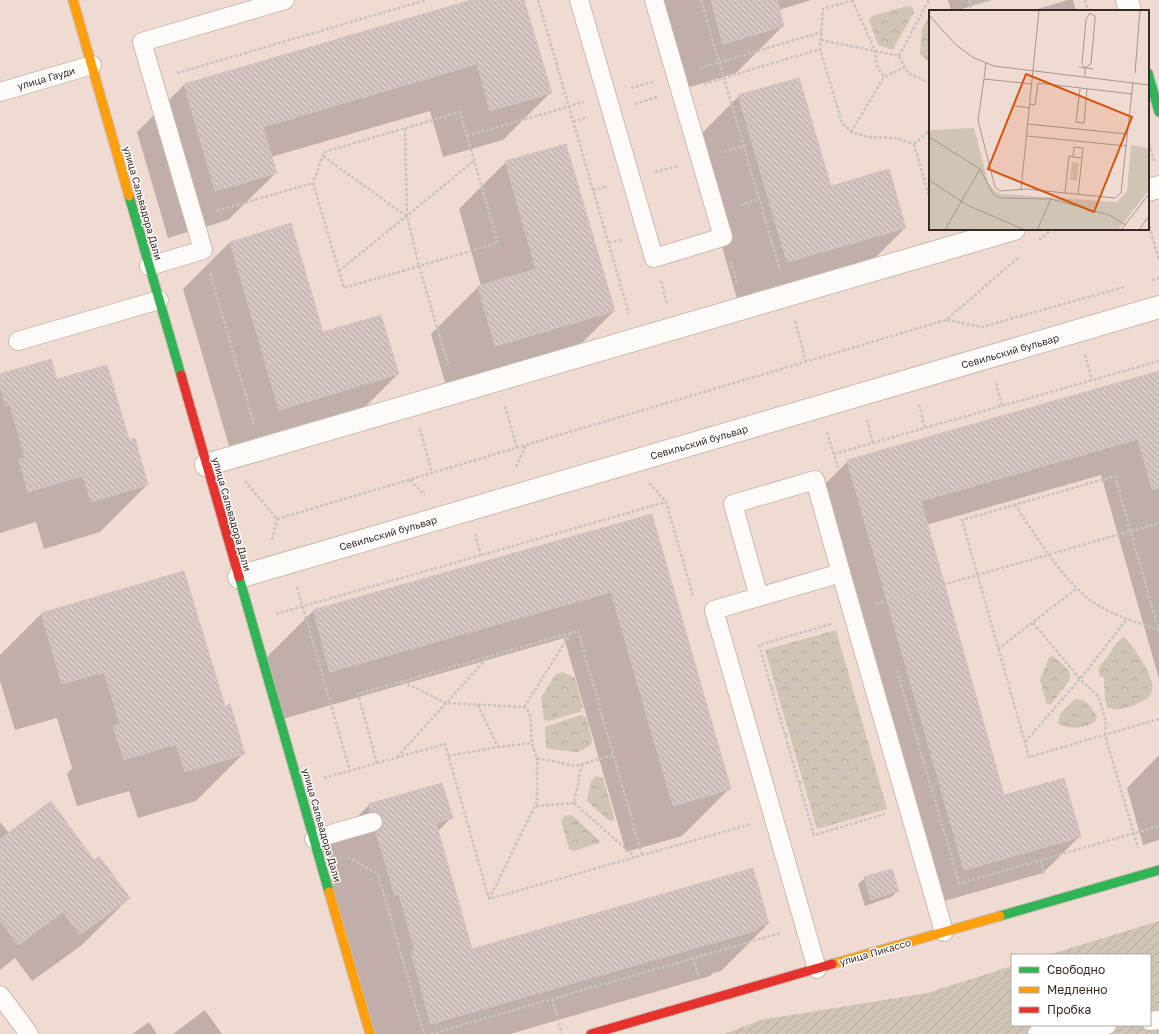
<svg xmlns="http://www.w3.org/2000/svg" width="1159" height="1034" viewBox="0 0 1159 1034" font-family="'Golos Text',sans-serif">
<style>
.park{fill:url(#park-crowns)}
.garden{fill:url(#garden-furrows)}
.shadow{fill:#0003}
.building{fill:url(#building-back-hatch);stroke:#d3c3bf}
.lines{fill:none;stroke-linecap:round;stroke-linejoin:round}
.lane-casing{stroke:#c9b9b2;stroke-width:20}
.street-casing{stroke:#c9b9b2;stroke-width:24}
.fast-casing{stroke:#c9b9b2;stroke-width:11}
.slow-casing{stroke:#c9b9b2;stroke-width:11}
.jam-casing{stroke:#c9b9b2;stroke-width:11}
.path{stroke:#c9c3bf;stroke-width:2.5;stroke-dasharray:3 2;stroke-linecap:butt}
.lane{stroke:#fdfaf8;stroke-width:18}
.street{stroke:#fdfaf8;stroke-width:22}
.fast{stroke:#30b455;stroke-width:9}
.slow{stroke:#ff9f0a;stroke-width:9}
.jam{stroke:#e5322d;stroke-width:9}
.labels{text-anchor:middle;stroke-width:3;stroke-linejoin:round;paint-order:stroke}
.street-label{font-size:10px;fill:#372923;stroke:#fff}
.inset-road{fill:none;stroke:#a6948d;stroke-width:1}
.view{fill:#d6540e;fill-opacity:0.15;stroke:#d6540e;stroke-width:2}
.inset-edge{fill:none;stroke:#372923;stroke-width:2}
</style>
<defs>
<pattern id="park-crowns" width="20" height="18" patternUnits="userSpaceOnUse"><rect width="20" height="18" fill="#d0c4b5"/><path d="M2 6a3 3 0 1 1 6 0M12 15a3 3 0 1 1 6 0" fill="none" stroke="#b3a89b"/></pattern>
<pattern id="garden-furrows" width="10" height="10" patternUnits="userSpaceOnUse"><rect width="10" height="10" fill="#d0c4b5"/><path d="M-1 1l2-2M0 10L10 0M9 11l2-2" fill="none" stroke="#b3a89b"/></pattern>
<pattern id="building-back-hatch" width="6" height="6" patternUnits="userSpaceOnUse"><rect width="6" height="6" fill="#d5c4c1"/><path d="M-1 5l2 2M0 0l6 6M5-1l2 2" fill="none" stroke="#b7a8a6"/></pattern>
</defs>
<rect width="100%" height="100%" fill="#f0dbd3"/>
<!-- park -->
<g class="park">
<polygon points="907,6 913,8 914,12 893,49 890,49 878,45 869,20 872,16"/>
<polygon points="930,15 930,62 920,54 922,29"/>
<polygon points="836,630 887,809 817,829 765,650"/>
<path d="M1123,637C1132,642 1148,669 1151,679C1152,682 1153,688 1152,691C1151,701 1126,709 1118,709C1115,710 1111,708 1108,708L1105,700L1104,678L1099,675V667C1107,659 1115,643 1123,637Z"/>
<path d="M1053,656C1060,663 1072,669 1070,680L1051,704H1047L1040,680L1049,657Z"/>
<polygon points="562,672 572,676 575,678 583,707 580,712 548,721 544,720 541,697 556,674"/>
<path d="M1075,699C1086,698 1091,707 1097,716L1095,722C1093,723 1089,725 1086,726C1078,729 1064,728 1058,723L1060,714Z"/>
<polygon points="581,715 586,717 592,740 591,745 578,752 575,752 550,749 546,747 545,727"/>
<polygon points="596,776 603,778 614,817 614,820 611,821 608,820 587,801 591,781"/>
<polygon points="571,815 573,816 601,842 574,851 569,849 561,821 564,816"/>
</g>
<!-- garden -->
<polygon class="garden" points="1159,921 1159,1034 724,1034 761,1020 927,993 1012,966 1012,1025 1150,1025 1150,955 1048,955"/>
<!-- shadow -->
<g class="shadow">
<polygon points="475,0 523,0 550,93 503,140 443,157 430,111 271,157 276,173 228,220 168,238 137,132 184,85"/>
<polygon points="650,0 811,0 779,10 783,26 736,73 677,91"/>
<polygon points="948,0 992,0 955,11 951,11"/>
<polygon points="1068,0 1073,0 1076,11 1031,11"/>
<polygon points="739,96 830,188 905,228 858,275 740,309 692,143"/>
<polygon points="506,162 614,311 567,358 448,393 431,334 478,287 481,286 459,209"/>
<polygon points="230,242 322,333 398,374 351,421 232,456 183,289"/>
<polygon points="1159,372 1159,679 1101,475 926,525 1004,796 1080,836 1043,873 927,906 811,498 848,461"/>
<polygon points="0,375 57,380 129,441 147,485 100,532 44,549 36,522 0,533"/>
<polygon points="651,515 729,789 682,836 626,852 564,638 283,719 266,658 313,611"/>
<polygon points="184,572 224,707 243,754 196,801 138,818 129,791 77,806 67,774 72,768 57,718 15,730 0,681 0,655 41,614"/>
<polygon points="1159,755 1159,840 1143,845 1127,788"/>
<polygon points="369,805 451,818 437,832 471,950 768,924 721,971 713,973 710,976 510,1034 374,1034 330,880 336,873 337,867 333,861 322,852"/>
<polygon points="0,822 9,833 94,861 129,898 82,945 32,981 15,958 0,970"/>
<polygon points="865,878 898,891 891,897 865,906 858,884"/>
<polygon points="205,1010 222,1034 173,1034"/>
<polygon points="149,1022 157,1034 132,1034"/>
</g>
<!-- building -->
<g class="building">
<polygon points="471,0 524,0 552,93 490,111 477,64 263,127 277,173 215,191 184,84"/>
<polygon points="711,0 777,0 784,26 723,44"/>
<polygon points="799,78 831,186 889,169 906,228 787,262 738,95"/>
<polygon points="566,144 615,311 495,346 478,286 536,269 505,161"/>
<polygon points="291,223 323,332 381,315 399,374 279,410 230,242"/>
<polygon points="51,359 57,379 107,365 129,440 135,438 148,485 91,502 83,476 28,492 19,459 25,458 10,405 6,406 0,387 0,374"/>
<polygon points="1159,371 1159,488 1152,489 1138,439 921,501 1004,795 1064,778 1081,837 964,870 847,460"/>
<polygon points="652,514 731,789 673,806 611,592 330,672 313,610"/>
<polygon points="184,571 225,706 230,704 245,754 185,772 176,744 124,760 113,726 120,724 104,672 62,684 41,613"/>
<polygon points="442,783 453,818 436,823 472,949 753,868 769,924 757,927 758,930 431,1024 411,952 415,951 399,894 395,896 376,832 380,830 383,825 383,819 380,814 376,812 371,812 368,804"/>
<polygon points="51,801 94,860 99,856 130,898 80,935 63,912 18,945 0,920 0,839"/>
<polygon points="892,869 899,891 871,900 864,877"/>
</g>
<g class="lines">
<!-- lane casing -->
<g class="lane-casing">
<g id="lane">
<polyline points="579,0 654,258 723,237 654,0"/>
<polyline points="0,92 92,65"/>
<polyline points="149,266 203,250 142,42 285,0"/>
<polyline points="18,341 159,300"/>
<polyline points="841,573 944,932"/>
<polyline points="759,597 733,504 815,480 841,573 714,610 817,969"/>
<polyline points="314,839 373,822"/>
<polyline points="0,995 29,1034"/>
<polyline points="1150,1021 1159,1020"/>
<polyline points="1037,1034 1107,1025"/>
</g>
</g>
<!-- street casing -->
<g class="street-casing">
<g id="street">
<polyline points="1127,0 1130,11"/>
<polyline points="1148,190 1159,187"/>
<polyline points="206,465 1014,229"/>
<polyline points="239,577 1159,307"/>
</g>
</g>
<!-- fast casing -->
<g class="fast-casing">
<g id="fast">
<polyline points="1148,73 1159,112"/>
<polyline points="129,196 181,375"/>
<polyline points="239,577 329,892"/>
<polyline points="1000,916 1159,870"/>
</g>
</g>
<!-- slow casing -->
<g class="slow-casing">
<g id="slow">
<polyline points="73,0 129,196"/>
<polyline points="329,892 370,1034"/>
<polyline points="832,964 1000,916"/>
</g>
</g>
<!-- jam casing -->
<g class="jam-casing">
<g id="jam">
<polyline points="181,375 239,577"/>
<polyline points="591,1034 832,964"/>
</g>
</g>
<!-- path -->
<g class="path">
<polyline points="538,0 629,314"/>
<polyline points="701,0 780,270"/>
<polyline points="852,0 875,50 877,66 884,77"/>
<polyline points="853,0 823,9 820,49 842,123 851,132 869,137 897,138 914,144"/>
<polyline points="969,0 972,11"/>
<polyline points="1085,0 1088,11"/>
<polyline points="970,5 989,0"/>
<polyline points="821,40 899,56 908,73 930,83"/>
<polyline points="899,56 929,0"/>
<polyline points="700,68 822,32"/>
<polyline points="177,73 426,0"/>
<polyline points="704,84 820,49"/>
<polyline points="631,88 653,82"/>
<polyline points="635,104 657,97"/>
<polyline points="573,122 588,117"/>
<polyline points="405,128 407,216 419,266 449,368"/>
<polyline points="851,132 884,77 905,67"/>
<polyline points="467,136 584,102"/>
<polyline points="1148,139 1154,161"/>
<polyline points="914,144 930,200"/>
<polyline points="914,144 930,130"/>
<polyline points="724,152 744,146"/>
<polyline points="323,156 406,216"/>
<polyline points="655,172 677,166"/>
<polyline points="593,190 608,186"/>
<polyline points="740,205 759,199"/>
<polyline points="217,211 313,183 344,288 498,243 460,112 324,152 313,183"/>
<polyline points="1148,222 1159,260"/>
<polyline points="1039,240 1052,229"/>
<polyline points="609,243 624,239"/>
<polyline points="730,261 737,283"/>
<polyline points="339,271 474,161"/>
<polyline points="210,273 254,424"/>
<polyline points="1152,280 1159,278"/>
<polyline points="661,281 667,304"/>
<polyline points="947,320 982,327 1124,287"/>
<polyline points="795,321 806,361"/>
<polyline points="1085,355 1092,380"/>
<polyline points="996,383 1002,406"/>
<polyline points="919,405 925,428"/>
<polyline points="505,406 517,448"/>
<polyline points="867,420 873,443"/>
<polyline points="420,429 432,473"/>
<polyline points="827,432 838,468"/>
<polyline points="834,454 1159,361"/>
<polyline points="516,467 526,445"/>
<polyline points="410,480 425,495"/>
<polyline points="245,481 277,519"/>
<polyline points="649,483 666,502"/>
<path d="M1015,505C1036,536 1068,589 1101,607C1119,617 1139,623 1158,630"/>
<polyline points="277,519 946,320 1020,256"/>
<polyline points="475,534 481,555"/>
<polyline points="272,540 277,519"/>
<polyline points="297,587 350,771"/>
<polyline points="876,604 1159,523"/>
<polyline points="276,614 666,502 693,596"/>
<polyline points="1033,623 1080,679 1098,696 1106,721 1105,735 1138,848"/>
<polyline points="831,624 759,645 814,835 885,814"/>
<polyline points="1159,632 1115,476 962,520 1029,757 1159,719"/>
<polyline points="998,649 1076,589"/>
<polyline points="897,670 959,883"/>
<path d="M403,682L446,703L524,707C534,713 530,732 532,743C533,748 535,753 537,758L576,766L613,755"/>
<polyline points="771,688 842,668"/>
<polyline points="478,705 498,747"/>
<polyline points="524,707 571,633"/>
<polyline points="785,736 856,716"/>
<polyline points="1025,742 1080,679 1127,619"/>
<polyline points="448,756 498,747 532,743"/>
<polyline points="397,757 488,657"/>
<polyline points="377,763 358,694 578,631 642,855"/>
<polyline points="324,778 445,744 489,899 751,824"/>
<polyline points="799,783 869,763"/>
<polyline points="574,803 635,857"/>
<polyline points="536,806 574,803 582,764"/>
<polyline points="348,857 378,874 424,1034"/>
<polyline points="1041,860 1045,875"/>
<polyline points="958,884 1159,826"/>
<polyline points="489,899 537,802 537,758"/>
<polyline points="693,958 698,975"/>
<polyline points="552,999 562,1034"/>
<polyline points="431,1034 781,933"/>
</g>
<!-- lane -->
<use href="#lane" class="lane"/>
<!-- street -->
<use href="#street" class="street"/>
<!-- fast -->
<use href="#fast" class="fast"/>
<!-- slow -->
<use href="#slow" class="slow"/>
<!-- jam -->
<use href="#jam" class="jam"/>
</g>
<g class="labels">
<!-- street labels -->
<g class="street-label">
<text transform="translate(46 78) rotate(-16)" y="4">улица Гауди</text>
<text transform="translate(143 203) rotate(74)" y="4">улица Сальвадора Дали</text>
<text transform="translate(1010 351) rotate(-16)" y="4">Севильский бульвар</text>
<text transform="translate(699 442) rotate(-16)" y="4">Севильский бульвар</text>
<text transform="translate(232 514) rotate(74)" y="4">улица Сальвадора Дали</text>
<text transform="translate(388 533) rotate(-16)" y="4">Севильский бульвар</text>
<text transform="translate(322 825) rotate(74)" y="4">улица Сальвадора Дали</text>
<text transform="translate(875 952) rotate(-16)" y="4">улица Пикассо</text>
</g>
</g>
<!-- overview -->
<g transform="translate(929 10)">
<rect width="220" height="220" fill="#f0dbd3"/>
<path d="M143,152L150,153L148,171L141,170Z" fill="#d0c4b5"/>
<path d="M45,118L59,172L66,181L73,184L188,192L198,181L202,135L218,138L220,141V180L189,220H2L0,219V120Z" fill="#d0c4b5"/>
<path class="inset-road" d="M0,5L26,34L45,48L65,56L220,75M150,57L164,59M206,63L211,0M156,66V58L162,54L166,9V6L161,3L157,9L153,53L156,58M55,69L57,53M103,74L55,69L49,110L66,177L71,181L97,179L186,188L192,183L204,72M151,79L147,112L155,113L158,79M101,94L106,95L109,73L203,84M86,96L101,98M99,114L198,124M98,126L197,136M0,127L51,159L16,220M51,159L64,184L72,188L122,189L180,205L197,215M0,170L38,195L96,220M92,180L110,0M136,183L140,146L144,147L153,148L154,138L145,137L144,147M149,185L153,148M108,220L122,189M192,220L220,184M210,220L220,206"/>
<path class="view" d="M97,64L203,107L165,202L59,159Z"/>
<rect width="220" height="220" class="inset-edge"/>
</g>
<!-- legend -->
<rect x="1011" y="954" width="140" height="72" fill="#ffffff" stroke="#afa9a7"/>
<rect x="1019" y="967" width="20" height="6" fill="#30b455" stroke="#afa9a7"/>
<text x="1047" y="974" font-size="12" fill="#372923">Свободно</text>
<rect x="1019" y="987" width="20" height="6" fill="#ff9f0a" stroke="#afa9a7"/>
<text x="1047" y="994" font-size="12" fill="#372923">Медленно</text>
<rect x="1019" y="1007" width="20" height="6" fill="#e5322d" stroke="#afa9a7"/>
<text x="1047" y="1014" font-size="12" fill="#372923">Пробка</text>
</svg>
